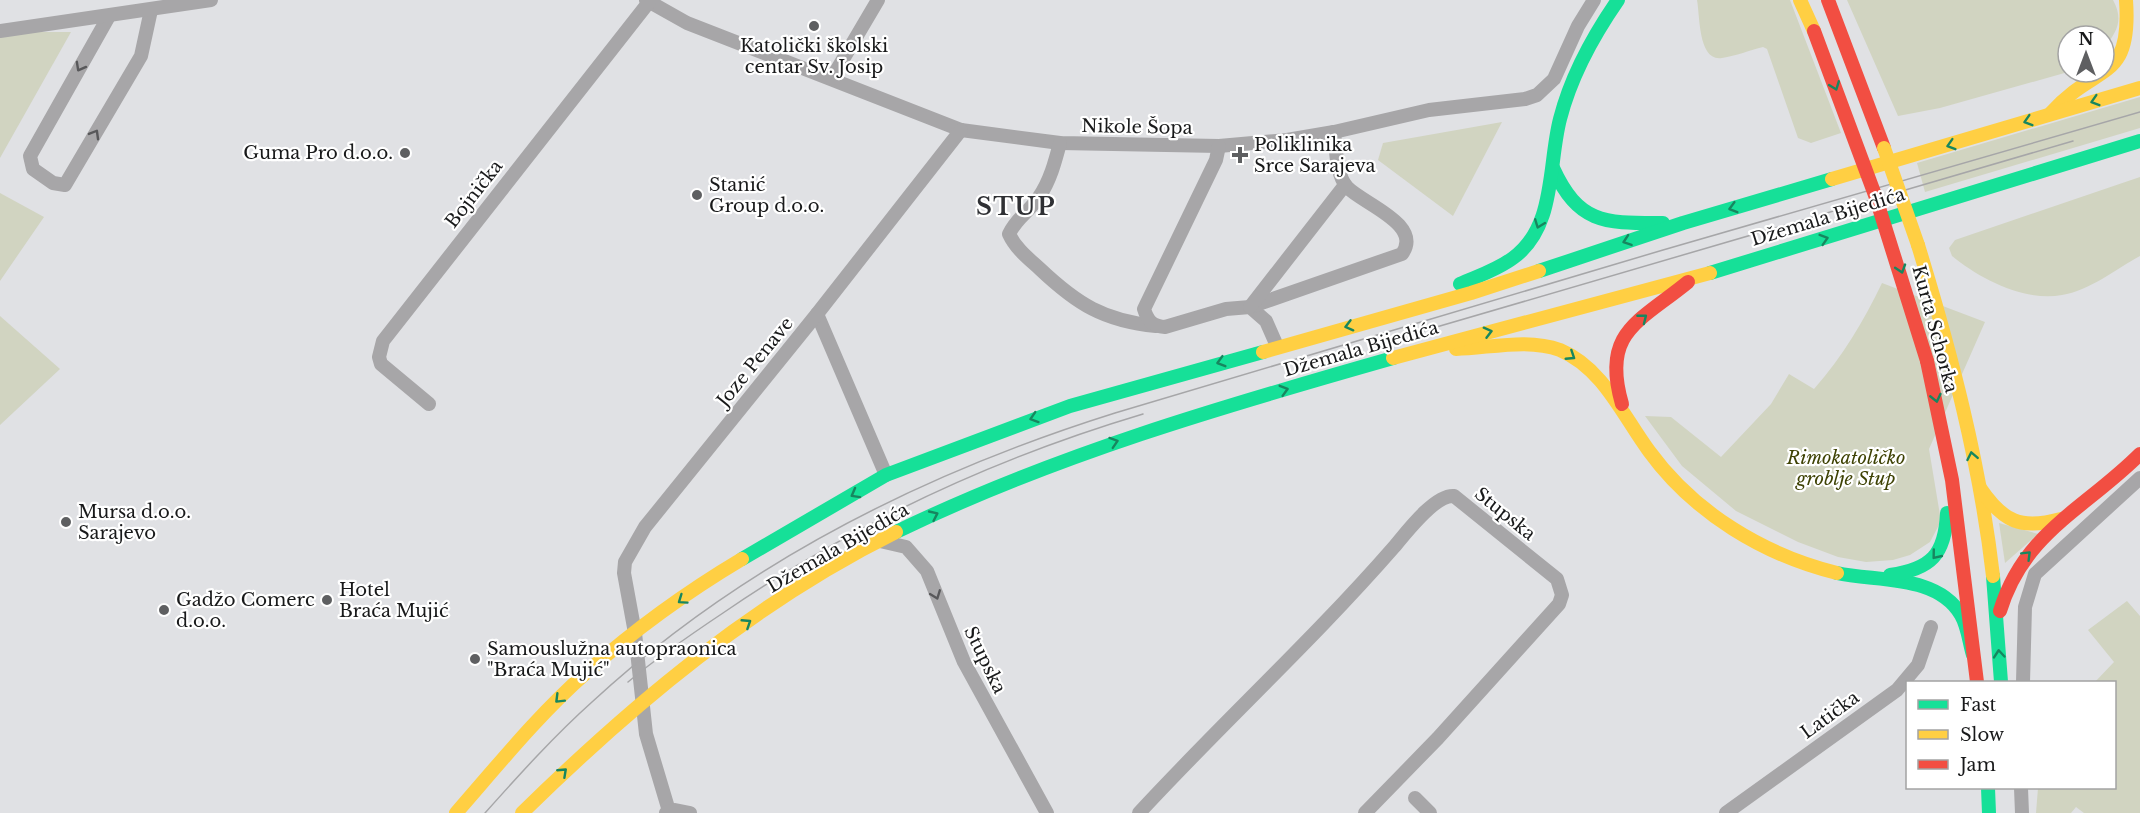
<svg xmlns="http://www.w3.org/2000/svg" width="2140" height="813" viewBox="0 0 2140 813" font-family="'Libre Baskerville',serif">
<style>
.green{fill:#d1d4c1}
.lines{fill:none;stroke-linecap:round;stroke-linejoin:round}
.street{stroke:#a7a6a8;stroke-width:14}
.fast{stroke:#16e098;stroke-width:14}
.slow{stroke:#ffcf43;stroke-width:14}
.jam{stroke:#f24e42;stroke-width:14}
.tram{stroke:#a6a6a8;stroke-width:1.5}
.slow-bridge{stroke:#ffcf43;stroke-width:14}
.jam-bridge{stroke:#f24e42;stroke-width:14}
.oneway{stroke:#58585a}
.oneway2{stroke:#17865f}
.poi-dot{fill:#5e5f61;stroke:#fff;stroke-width:2}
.labels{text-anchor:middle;stroke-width:4.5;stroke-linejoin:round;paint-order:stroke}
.poi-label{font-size:18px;fill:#18191a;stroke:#fff;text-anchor:start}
.street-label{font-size:18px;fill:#18191a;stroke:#fff}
.park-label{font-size:18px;font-style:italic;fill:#3e4204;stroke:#fff}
.district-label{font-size:24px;font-weight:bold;letter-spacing:1.5px;fill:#2f3034;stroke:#fff}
</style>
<rect width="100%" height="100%" fill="#e0e1e4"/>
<!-- green -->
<g class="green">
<path d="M1697,0H1790L1841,133L1811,143L1798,138L1767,49L1763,47C1750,50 1736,56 1722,58C1698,62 1700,16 1697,0Z"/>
<path d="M1847,0H2113C2124,20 2117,32 2104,48V36H2068V72L1940,108L1898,116Z"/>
<polygon points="0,32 71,32 0,158"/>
<polygon points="2140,97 2140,128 1925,192 1917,163"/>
<polygon points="1502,122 1453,216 1378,160 1383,143"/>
<path d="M2140,177V256C2116,269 2089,291 2062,295C2025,302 1980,279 1952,256L1949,248L1955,240Z"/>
<polygon points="0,193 44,217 0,281"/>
<path d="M1882,283L1985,322L1929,449L1941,521L1930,542L1910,555L1893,560L1866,562L1838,557L1798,542L1736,511L1682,466L1645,416L1671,417L1721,457L1771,404L1789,374L1814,389C1843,356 1863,322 1882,283Z"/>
<polygon points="0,316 60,369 0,425"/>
<polygon points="1999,523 2038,534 2005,563"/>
<polygon points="2127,601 2140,616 2140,813 2084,813 2076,807 2071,813 2036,813 2038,788 2114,788 2114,682 2095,682 2114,662 2088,630"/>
</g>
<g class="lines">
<!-- street -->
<g class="street">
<polyline points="646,0 687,23 961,130 1060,143 1219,146 1287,140 1334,132 1429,110 1525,99 1537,95 1554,79 1578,26 1594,0"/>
<polyline points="109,16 30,156 33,169 53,183 65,185 141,56 151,10"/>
<polyline points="0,31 211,0"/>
<polyline points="832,78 878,0"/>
<path d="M1060,143C1055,162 1050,181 1039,197C1030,211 1016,218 1009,234C1016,249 1028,258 1040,269C1077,304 1104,321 1156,326"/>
<path d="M1219,146L1216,160L1144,309C1148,322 1153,326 1165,327L1226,309L1250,307L1266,321L1277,346"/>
<path d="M1250,307L1402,254C1423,224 1363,204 1347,187C1336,175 1336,148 1334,132"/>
<polyline points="1250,307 1345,185"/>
<polyline points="817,314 886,475"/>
<polyline points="429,404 381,364 379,357 383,341 649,2"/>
<polyline points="880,541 906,547 927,571 964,662 1047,813"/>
<polyline points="2023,682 2025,607 2035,574 2140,478"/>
<polyline points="2021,788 2022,813"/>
<polyline points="1415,798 1430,813"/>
<polyline points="669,811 646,734 635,633 624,573 625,562 645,527 817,314 961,130"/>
<polyline points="666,813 675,810 690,813"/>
<path d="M1139,813C1222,723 1313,640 1394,547C1406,533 1435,494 1454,496L1557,579L1562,595L1559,604L1438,738L1365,813"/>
<polyline points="1726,813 1897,690 1918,665 1931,627"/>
</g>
<!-- fast -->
<g class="fast">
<path d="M1553,168C1579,225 1606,223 1663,223"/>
<polyline points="1539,271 1683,223 1832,179"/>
<polyline points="1710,273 2140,141"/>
<path d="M1460,284C1478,276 1497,270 1513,258C1556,227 1548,165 1560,119C1571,76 1593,36 1618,0"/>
<path d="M896,532C1055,455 1224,406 1393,358"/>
<polyline points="742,559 886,475 1070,406 1263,352"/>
<path d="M1837,573C1876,582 1937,574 1961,615C1968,627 1969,642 1973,655"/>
<path d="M1890,575C1931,569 1945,555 1947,513"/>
<polyline points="1993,576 2001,682"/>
<polyline points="1988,788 1989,813"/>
</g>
<!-- slow -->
<g class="slow">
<polyline points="1800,0 1814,31"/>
<path d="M2051,113C2096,62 2132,84 2126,0"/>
<polyline points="1832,179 2140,88"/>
<path d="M1918,245C1951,353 1980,463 1993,576"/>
<path d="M1456,349C1490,348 1528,338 1560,350C1603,368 1623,416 1649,451C1694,513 1764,555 1837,573"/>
<polyline points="1263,352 1471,293 1539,271"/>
<polyline points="1393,358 1710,273"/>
<path d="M1980,488C2003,522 2021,530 2061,519"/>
<path d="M456,813C498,765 539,714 587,672C633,631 690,590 742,559"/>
<path d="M522,813C634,703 755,602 896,532"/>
</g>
<!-- jam -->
<g class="jam">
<polyline points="1828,0 1884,148"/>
<polyline points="1927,361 1952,480 1977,682"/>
<path d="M1622,404C1601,332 1639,322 1688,282"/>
<path d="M2000,611C2024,532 2085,509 2140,454"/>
</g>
<!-- tram -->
<g class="tram">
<polyline points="1416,333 2073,141"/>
<path d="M628,682C658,657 690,635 723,613C853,524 992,459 1143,414"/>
<path d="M485,813C519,775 554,736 592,702C740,565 924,473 1115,413L1663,250L2140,112"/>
</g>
<!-- slow-bridge -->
<polyline class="slow-bridge" points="1884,148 1918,245"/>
<!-- jam-bridge -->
<polyline class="jam-bridge" points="1814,31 1875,195 1927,361"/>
</g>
<!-- one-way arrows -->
<defs><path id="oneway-chevron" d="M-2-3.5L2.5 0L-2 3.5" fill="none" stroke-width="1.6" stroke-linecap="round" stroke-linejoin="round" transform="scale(1.5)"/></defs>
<g class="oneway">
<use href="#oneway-chevron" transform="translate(80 67) rotate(119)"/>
<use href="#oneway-chevron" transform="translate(95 134) rotate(-60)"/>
<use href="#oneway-chevron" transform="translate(936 595) rotate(69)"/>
</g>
<g class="oneway2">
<use href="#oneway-chevron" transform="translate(1835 86) rotate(69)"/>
<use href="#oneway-chevron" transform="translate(2095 101) rotate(163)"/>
<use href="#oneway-chevron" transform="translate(2028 121) rotate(163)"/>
<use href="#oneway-chevron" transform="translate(1951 145) rotate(163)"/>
<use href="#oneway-chevron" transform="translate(1733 208) rotate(164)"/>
<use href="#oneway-chevron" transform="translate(1539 224) rotate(111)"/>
<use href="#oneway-chevron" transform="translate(1824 239) rotate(-17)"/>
<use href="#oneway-chevron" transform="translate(1627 241) rotate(161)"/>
<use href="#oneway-chevron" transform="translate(1901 269) rotate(72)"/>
<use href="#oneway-chevron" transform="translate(1643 318) rotate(-38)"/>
<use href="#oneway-chevron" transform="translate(1349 326) rotate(165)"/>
<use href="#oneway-chevron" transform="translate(1488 332) rotate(-15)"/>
<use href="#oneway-chevron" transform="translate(1571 356) rotate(33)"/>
<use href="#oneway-chevron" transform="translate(1221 362) rotate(164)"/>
<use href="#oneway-chevron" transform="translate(1284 390) rotate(-16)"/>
<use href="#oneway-chevron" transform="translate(1936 398) rotate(77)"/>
<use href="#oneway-chevron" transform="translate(1034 418) rotate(162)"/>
<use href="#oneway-chevron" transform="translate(1114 442) rotate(-18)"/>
<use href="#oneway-chevron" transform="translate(1972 456) rotate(-101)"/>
<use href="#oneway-chevron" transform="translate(855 494) rotate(151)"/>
<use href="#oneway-chevron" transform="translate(934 515) rotate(-25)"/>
<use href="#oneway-chevron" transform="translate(1936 555) rotate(129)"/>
<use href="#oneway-chevron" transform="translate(2027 555) rotate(-45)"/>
<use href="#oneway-chevron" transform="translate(682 600) rotate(145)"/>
<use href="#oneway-chevron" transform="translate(747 623) rotate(-33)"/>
<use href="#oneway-chevron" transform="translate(1999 654) rotate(-95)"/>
<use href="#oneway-chevron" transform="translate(559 699) rotate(135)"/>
<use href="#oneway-chevron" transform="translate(563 772) rotate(-43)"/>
</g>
<!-- markers -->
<g class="poi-dot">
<circle cx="814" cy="26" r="6"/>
<circle cx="405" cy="153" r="6"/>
<path d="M1237 146h6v6h6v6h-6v6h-6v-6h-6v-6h6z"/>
<circle cx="697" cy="195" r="6"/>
<circle cx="66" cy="522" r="6"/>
<circle cx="327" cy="600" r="6"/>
<circle cx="164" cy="610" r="6"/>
<circle cx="475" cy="659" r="6"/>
</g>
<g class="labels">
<!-- poi labels -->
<g class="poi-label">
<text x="814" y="52" text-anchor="middle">Katolički školski<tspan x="814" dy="21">centar Sv. Josip</tspan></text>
<text x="1254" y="151">Poliklinika<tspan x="1254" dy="21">Srce Sarajeva</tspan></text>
<text x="393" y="159" text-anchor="end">Guma Pro d.o.o.</text>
<text x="709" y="191">Stanić<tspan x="709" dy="21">Group d.o.o.</tspan></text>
<text x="78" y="518">Mursa d.o.o.<tspan x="78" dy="21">Sarajevo</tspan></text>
<text x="339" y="596">Hotel<tspan x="339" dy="21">Braća Mujić</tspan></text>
<text x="176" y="606">Gadžo Comerc<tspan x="176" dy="21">d.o.o.</tspan></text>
<text x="487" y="655">Samouslužna autopraonica<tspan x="487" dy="21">"Braća Mujić"</tspan></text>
</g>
<!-- street labels -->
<g class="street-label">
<text transform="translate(1137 127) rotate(1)" y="6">Nikole Šopa</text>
<text transform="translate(474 194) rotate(-52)" y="6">Bojnička</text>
<text transform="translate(1828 217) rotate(-17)" y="6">Džemala Bijedića</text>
<text transform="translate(1935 329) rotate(75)" y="6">Kurta Schorka</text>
<text transform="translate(1361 349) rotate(-16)" y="6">Džemala Bijedića</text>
<text transform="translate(755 362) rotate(-51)" y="6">Joze Penave</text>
<text transform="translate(1505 514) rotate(39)" y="6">Stupska</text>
<text transform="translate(838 548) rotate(-30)" y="6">Džemala Bijedića</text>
<text transform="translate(985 660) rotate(64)" y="6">Stupska</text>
<text transform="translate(1830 715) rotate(-36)" y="6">Latička</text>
</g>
<!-- park labels -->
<g class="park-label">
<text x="1846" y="464">Rimokatoličko<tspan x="1846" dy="21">groblje Stup</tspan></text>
</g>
<!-- district labels -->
<g class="district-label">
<text x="1016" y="215">STUP</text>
</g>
</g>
<!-- legend -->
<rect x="1906" y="681" width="210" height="108" fill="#ffffff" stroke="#a3a3a3" stroke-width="1.5"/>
<rect x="1918" y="700" width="30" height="9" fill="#16e098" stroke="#a3a3a3" stroke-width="1.5"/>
<text x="1960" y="711" font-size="18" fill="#18191a">Fast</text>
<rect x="1918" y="730" width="30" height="9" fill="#ffcf43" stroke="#a3a3a3" stroke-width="1.5"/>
<text x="1960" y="741" font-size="18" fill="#18191a">Slow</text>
<rect x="1918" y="760" width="30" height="9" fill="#f24e42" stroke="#a3a3a3" stroke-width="1.5"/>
<text x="1960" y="771" font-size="18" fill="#18191a">Jam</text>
<!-- north arrow -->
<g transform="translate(2086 54)"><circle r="28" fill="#ffffff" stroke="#a3a3a3" stroke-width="1.5"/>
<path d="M0-4.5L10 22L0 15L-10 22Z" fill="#5e5f61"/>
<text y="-9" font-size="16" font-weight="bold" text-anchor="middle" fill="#18191a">N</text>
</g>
</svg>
